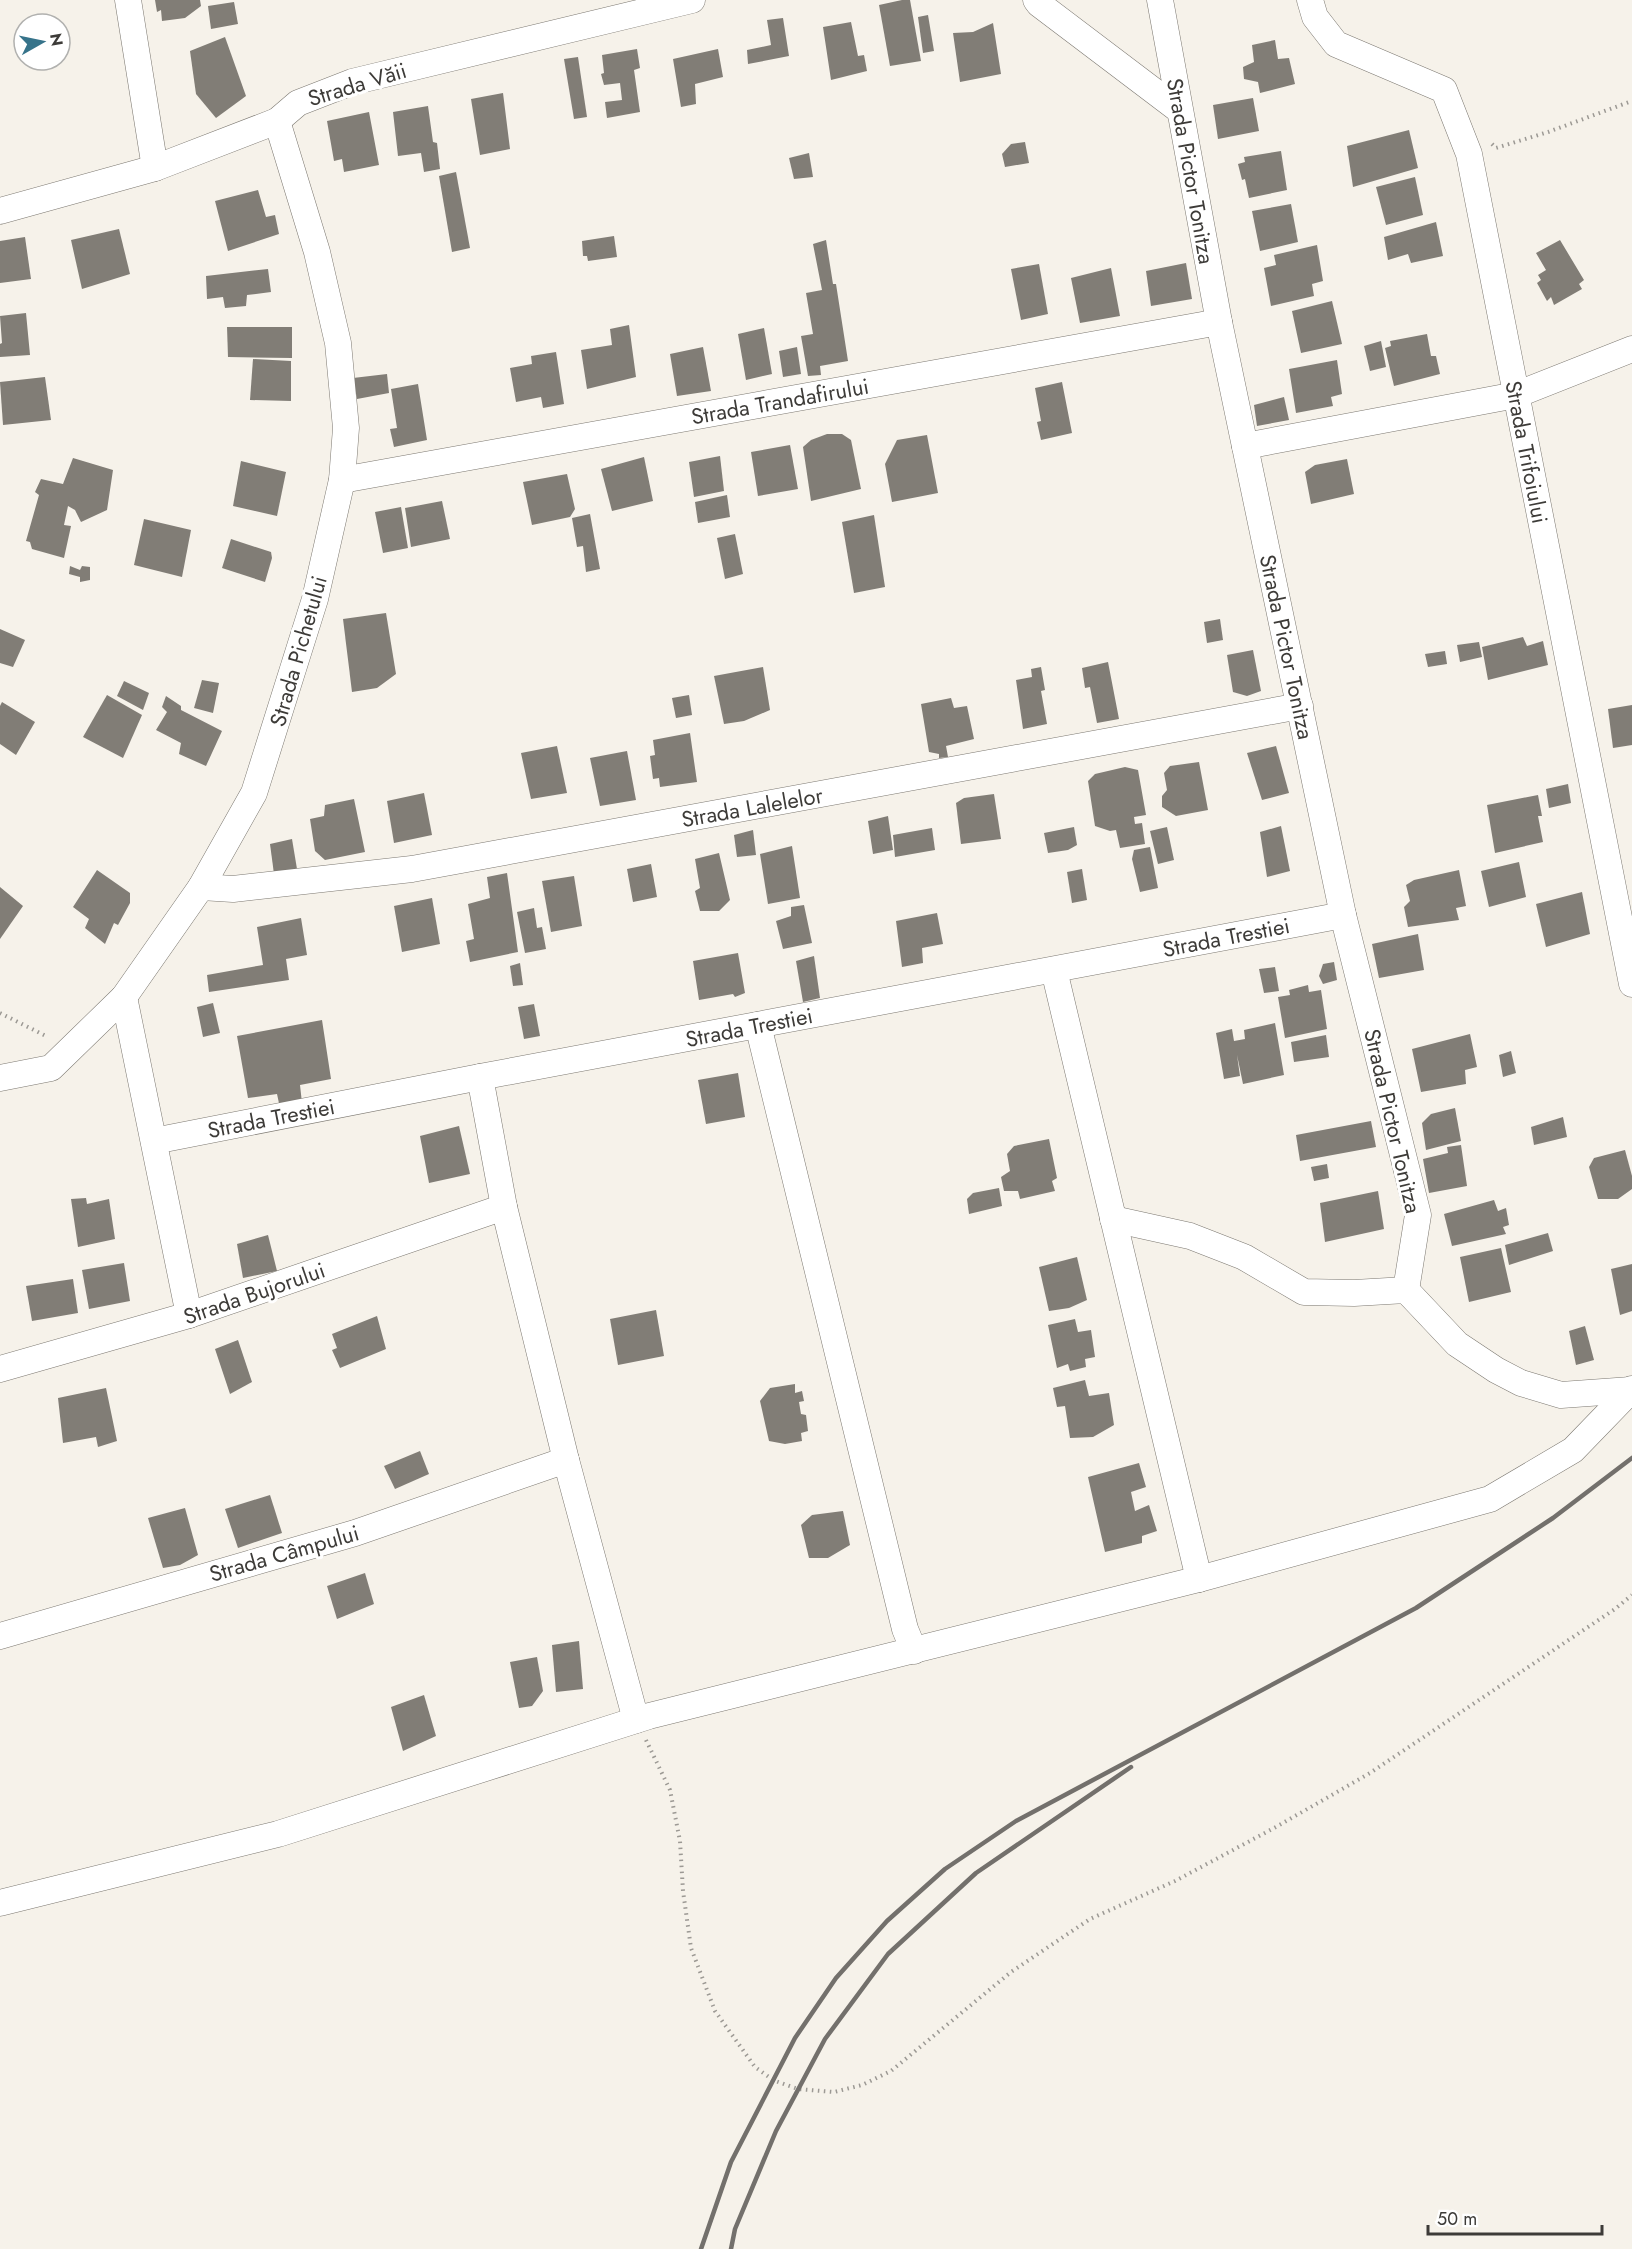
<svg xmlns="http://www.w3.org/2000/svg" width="1632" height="2249" viewBox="0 0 1632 2249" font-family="Jost,sans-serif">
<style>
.building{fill:#817d76}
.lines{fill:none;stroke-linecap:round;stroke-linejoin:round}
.minor-casing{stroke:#7c7871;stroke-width:27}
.path{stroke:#9c9994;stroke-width:4;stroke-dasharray:1.5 4.5;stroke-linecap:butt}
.minor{stroke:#fff;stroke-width:26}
.rail{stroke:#73706c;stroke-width:4.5}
.labels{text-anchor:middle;stroke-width:6;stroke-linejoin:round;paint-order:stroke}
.street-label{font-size:22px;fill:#3d3b38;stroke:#fff}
</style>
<rect width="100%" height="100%" fill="#f6f2ea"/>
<!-- building -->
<g class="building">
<polygon points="155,0 200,0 201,6 185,18 162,21 161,10 157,12"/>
<polygon points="902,0 910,0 921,61 890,66 879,5"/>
<polygon points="234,2 238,24 211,29 208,6"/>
<polygon points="928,15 934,51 923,53 918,17"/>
<polygon points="783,18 789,56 748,64 747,50 771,45 767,20"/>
<polygon points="851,22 858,56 864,55 867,71 831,80 823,27"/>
<polygon points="993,23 1001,74 960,82 953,33 973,32"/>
<polygon points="225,37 246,96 216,118 196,94 190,51"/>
<polygon points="1275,40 1278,59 1289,58 1295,84 1260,93 1258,82 1244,79 1243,67 1254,62 1252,45"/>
<polygon points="637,49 640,68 634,70 640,112 607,118 605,102 622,100 620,83 604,85 601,74 604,73 602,55"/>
<polygon points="718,49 723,77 695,84 696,104 681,107 673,59"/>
<polygon points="578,57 587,117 574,119 564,59"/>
<polygon points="503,93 510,149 480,155 471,99"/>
<polygon points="1253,98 1259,131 1218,139 1213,105"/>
<polygon points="428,106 433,142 437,143 440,169 424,172 421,153 398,156 393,112"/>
<polygon points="369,112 379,165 344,172 342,159 334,161 327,121"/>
<polygon points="1409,130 1418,168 1353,187 1347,146"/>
<polygon points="1025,142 1029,163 1005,167 1002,154 1011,144"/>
<polygon points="1281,151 1287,190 1249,198 1245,179 1242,180 1238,164 1245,162 1244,157"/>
<polygon points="809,153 813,177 794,179 789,158"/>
<polygon points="456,172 470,248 452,252 439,176"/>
<polygon points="1415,177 1423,215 1386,225 1376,187"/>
<polygon points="258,190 266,217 275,215 279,234 228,251 215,201"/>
<polygon points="1291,204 1298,242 1260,251 1252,211"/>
<polygon points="1436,222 1443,256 1411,263 1408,254 1388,260 1384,237"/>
<polygon points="119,229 130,274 82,289 71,240"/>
<polygon points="614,236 617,257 588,261 587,256 583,256 582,241"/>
<polygon points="25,237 31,279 0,283 0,241"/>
<polygon points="826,240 833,284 836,284 848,361 820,366 821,375 808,376 801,336 813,334 806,293 822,290 813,244"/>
<polygon points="1560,240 1584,280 1579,284 1582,289 1554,305 1551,297 1547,301 1537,283 1541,280 1538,275 1546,270 1536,253"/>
<polygon points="1317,245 1323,281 1312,284 1314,296 1271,306 1264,268 1276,265 1274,255"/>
<polygon points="1186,263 1192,299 1151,306 1146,271"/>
<polygon points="1039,264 1048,314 1021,320 1011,269"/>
<polygon points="1111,268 1120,316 1080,323 1071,278"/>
<polygon points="268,269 271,292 247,295 246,306 225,308 223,297 207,299 206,276"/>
<polygon points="1332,301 1342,344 1301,353 1292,311"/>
<polygon points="26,313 30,355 0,357 0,344 2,343 0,316"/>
<polygon points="629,325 636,377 587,389 581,350 612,345 610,329"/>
<polygon points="227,327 292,327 292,358 228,357"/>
<polygon points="764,328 772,374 746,380 738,334"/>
<polygon points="1427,334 1431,356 1436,356 1440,374 1394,386 1385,348 1391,346 1390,341"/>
<polygon points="1381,341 1386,367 1370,371 1364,346"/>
<polygon points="703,347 711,391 677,396 670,354"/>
<polygon points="797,347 801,374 783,377 779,351"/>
<polygon points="556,352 564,404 543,408 541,397 516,402 510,368 532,364 531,356"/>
<polygon points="253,359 291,361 291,401 250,400"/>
<polygon points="1337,360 1342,394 1331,397 1333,406 1296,413 1289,369"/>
<polygon points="387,374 389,393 357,399 353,378"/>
<polygon points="45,377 51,420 3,425 0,382"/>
<polygon points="1062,382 1072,433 1041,440 1037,422 1041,421 1035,388"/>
<polygon points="418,384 427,440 394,447 390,429 397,428 391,389"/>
<polygon points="1284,397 1289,420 1257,426 1254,405"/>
<polygon points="827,434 842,434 851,440 861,489 811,501 803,447 811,440"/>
<polygon points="927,435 938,493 892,502 885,464 897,440"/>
<polygon points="790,445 798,489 758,496 751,452"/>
<polygon points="720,456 724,491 694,497 689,462"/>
<polygon points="644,457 653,501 612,511 601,469"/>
<polygon points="73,458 113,470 107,510 81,522 75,510 68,506 64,525 71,526 64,558 32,549 30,542 26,541 39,495 35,492 41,479 63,484"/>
<polygon points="1347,459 1354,494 1311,504 1305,472 1315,465"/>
<polygon points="241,461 286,472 277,516 233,506"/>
<polygon points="567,474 575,509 570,517 532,525 523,482"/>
<polygon points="727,495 730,517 698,523 695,502"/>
<polygon points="442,501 450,539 411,547 405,508"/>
<polygon points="401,507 408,548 383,553 375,512"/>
<polygon points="590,514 600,569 586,572 583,546 577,547 572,518"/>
<polygon points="874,515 885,587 854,593 842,522"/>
<polygon points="144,519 191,530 182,577 134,565"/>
<polygon points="735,534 743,574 725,579 717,538"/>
<polygon points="231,539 271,552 272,558 265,582 222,568"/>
<polygon points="70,566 80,570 82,566 90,567 90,580 80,582 80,577 69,574"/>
<polygon points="386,613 396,674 377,688 352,692 343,619"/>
<polygon points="1220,619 1223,640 1207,643 1204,622"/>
<polygon points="0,629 25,640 13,667 0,663"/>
<polygon points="1523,637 1527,646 1543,641 1548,665 1488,680 1482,647"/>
<polygon points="1479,642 1482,657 1460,662 1457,645"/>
<polygon points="1253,650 1261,691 1247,696 1233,692 1227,655"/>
<polygon points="1445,651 1447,664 1428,667 1425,654"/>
<polygon points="1108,662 1119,719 1097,723 1090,687 1085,688 1082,668"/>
<polygon points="763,667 770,710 744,721 724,724 714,676"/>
<polygon points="1041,667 1045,690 1041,691 1047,724 1023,729 1016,680 1032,677 1031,669"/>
<polygon points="202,680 219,683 213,713 194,708"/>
<polygon points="124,681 149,693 143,710 117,696"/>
<polygon points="107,695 142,715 123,758 83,737"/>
<polygon points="689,695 692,715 676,718 672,698"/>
<polygon points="166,696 181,706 181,710 222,731 206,766 179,754 181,743 156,730 167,712 162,707"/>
<polygon points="951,698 954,708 967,706 974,739 946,746 948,757 939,758 939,754 929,752 921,704"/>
<polygon points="2,702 35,722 16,755 0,744 0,706"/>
<polygon points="1632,705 1632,745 1613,748 1608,709"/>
<polygon points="690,733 697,782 660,787 659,778 653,779 650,756 655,755 653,740"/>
<polygon points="557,746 567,793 531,799 521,753"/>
<polygon points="1276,746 1289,793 1262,800 1247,753"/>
<polygon points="627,751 636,800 600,806 590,758"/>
<polygon points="1199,762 1208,810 1176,816 1162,807 1162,796 1167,790 1164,773 1170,766"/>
<polygon points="1125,767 1138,770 1146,815 1134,817 1135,824 1142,823 1145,844 1120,848 1116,830 1110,831 1095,826 1088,781 1095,774"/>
<polygon points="1568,784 1571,803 1549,808 1546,789"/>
<polygon points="424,793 432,835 394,843 387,801"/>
<polygon points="994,794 1001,839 961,844 956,803 964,798"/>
<polygon points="1538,795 1542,816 1538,816 1543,842 1495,853 1487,805"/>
<polygon points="354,799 365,852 325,860 315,851 310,819 324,816 325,805"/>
<polygon points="888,816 893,850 873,854 868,821"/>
<polygon points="1281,826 1290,871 1267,877 1260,832"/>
<polygon points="1074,827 1077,845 1068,850 1048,853 1044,833"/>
<polygon points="1167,827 1174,860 1158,864 1150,831"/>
<polygon points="932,828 935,850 895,857 893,835"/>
<polygon points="753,830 756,855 737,857 734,835"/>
<polygon points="292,839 297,869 274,874 270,844"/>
<polygon points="792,846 800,898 768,904 760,854"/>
<polygon points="1150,847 1158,888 1140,892 1132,859 1134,850"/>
<polygon points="719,853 730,900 719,911 700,911 695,891 700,888 695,859"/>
<polygon points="1519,862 1526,897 1489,907 1481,871"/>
<polygon points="651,864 657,897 633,902 627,869"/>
<polygon points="1082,869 1087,900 1072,903 1067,872"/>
<polygon points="97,870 130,893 130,903 118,925 114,923 105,944 85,928 89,919 73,907"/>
<polygon points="1459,870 1466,906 1456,908 1459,920 1408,927 1404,907 1410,901 1406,885 1414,880"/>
<polygon points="507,873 518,952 470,962 466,941 474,939 468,904 490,898 487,877"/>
<polygon points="574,876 582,926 551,932 542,881"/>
<polygon points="0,887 23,906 0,939"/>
<polygon points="1582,892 1590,934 1546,947 1536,904"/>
<polygon points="432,898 440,944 402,952 394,906"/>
<polygon points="804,905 812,943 783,949 776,921 791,916 791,907"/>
<polygon points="534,908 537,928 542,927 546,949 525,953 517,912"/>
<polygon points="937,913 943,944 922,948 923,963 902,967 896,921"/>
<polygon points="301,918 307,955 286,959 289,980 209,992 207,975 263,965 257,927"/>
<polygon points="1418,934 1424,970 1379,978 1372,944"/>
<polygon points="738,953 745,993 735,997 733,994 699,1000 693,961"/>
<polygon points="814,956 820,998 803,1002 796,961"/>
<polygon points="1334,962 1337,980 1323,984 1319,976 1323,964"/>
<polygon points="520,963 523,985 513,986 510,966"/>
<polygon points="1275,967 1279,991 1264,993 1259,969"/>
<polygon points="1308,985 1309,992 1321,990 1327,1029 1285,1038 1278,997 1290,995 1289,990"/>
<polygon points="213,1003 220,1033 203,1037 197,1007"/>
<polygon points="534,1004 540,1036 524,1039 518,1007"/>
<polygon points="322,1020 331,1079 300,1085 302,1103 280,1108 277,1094 248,1098 237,1036"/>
<polygon points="1275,1023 1284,1075 1243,1084 1237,1055 1240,1076 1224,1079 1216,1033 1232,1029 1234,1041 1245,1039 1244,1030"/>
<polygon points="1470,1034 1477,1067 1465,1070 1466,1084 1421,1092 1412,1049"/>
<polygon points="1326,1035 1329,1057 1294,1062 1291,1042"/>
<polygon points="1511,1051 1516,1073 1503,1077 1499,1055"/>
<polygon points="738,1073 745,1117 706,1124 698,1080"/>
<polygon points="1455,1108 1461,1141 1426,1150 1422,1123 1431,1114"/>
<polygon points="1563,1117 1567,1137 1534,1145 1531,1127"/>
<polygon points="1371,1121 1376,1147 1300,1161 1296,1135"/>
<polygon points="459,1126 470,1174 429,1183 420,1136"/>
<polygon points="1049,1139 1057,1178 1052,1181 1055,1191 1020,1199 1018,1191 1004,1191 1001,1177 1010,1171 1007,1154 1014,1146"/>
<polygon points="1461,1145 1467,1186 1429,1193 1423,1159 1448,1153 1447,1147"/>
<polygon points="1625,1150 1632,1176 1632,1189 1618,1199 1598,1199 1589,1167 1594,1158"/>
<polygon points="1327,1164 1329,1178 1314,1181 1311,1167"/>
<polygon points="999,1188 1002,1206 969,1214 967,1199 973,1193"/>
<polygon points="1378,1191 1384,1229 1325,1242 1320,1203"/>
<polygon points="86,1198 87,1204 109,1199 115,1239 78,1247 71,1199"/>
<polygon points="1494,1200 1498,1211 1506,1208 1509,1225 1503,1227 1506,1234 1452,1246 1444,1214"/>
<polygon points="1548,1233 1553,1251 1509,1265 1505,1245"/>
<polygon points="268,1235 277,1271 243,1278 237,1244"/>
<polygon points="1501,1248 1511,1292 1469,1302 1460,1257"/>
<polygon points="1077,1257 1087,1300 1069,1308 1049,1311 1039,1267"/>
<polygon points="124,1263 130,1301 89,1309 82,1270"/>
<polygon points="1632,1264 1632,1311 1620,1315 1611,1269"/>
<polygon points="73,1279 78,1313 32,1321 26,1286"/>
<polygon points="656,1310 664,1356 618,1365 610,1319"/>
<polygon points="377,1316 386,1349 340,1368 332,1350 337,1348 332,1334"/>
<polygon points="1075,1319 1078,1332 1091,1330 1095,1357 1085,1359 1086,1367 1070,1371 1068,1364 1057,1368 1048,1325"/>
<polygon points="1585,1326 1594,1360 1576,1365 1569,1331"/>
<polygon points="238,1340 252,1382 230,1394 215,1349"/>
<polygon points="1085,1380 1089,1396 1109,1393 1114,1425 1093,1437 1070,1438 1065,1406 1057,1407 1053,1388"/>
<polygon points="795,1384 795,1393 802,1391 804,1401 799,1402 801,1414 806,1415 808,1431 801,1433 802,1441 785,1444 769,1441 760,1401 770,1388"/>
<polygon points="106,1388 117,1441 98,1447 96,1437 63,1443 58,1398"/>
<polygon points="420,1451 429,1474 395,1489 384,1466"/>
<polygon points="1139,1463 1146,1487 1131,1492 1135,1511 1149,1505 1157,1531 1142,1536 1142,1543 1105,1552 1088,1477"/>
<polygon points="270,1495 282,1533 238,1548 225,1509"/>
<polygon points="185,1508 198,1555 180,1565 163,1568 148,1518"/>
<polygon points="843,1511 850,1545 828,1558 809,1558 801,1525 812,1515"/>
<polygon points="365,1573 374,1604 337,1619 327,1586"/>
<polygon points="579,1641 583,1689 556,1692 552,1645"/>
<polygon points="537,1657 543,1691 532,1706 519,1708 510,1662"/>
<polygon points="424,1695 436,1736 403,1751 391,1707"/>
</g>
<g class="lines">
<!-- minor casing -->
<g class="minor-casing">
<g id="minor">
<polyline points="128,0 155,168"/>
<polyline points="1036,0 1039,4 1179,110"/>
<polyline points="1160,0 1219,322 1343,915 1418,1215 1406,1290"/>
<polyline points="1310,0 1315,17 1336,44 1444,90 1469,154 1632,984"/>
<polyline points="0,211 155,168 277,121 298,103 352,82 692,0"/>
<polyline points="1245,446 1516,395 1632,349"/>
<polyline points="342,480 1219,322"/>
<polyline points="201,887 233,889 412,869 1300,706"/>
<polyline points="1054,970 1199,1579"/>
<polyline points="124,997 189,1315"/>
<polyline points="758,1025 905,1629 914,1651"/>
<polyline points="480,1077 504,1207 566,1460 636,1720"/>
<polyline points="0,1078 51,1068 124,997 201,887 254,793 315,599 342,480 346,428 338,343 317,252 277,121"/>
<polyline points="154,1141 480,1077 1343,915"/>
<polyline points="1113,1219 1190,1236 1244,1257 1304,1292 1354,1293 1406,1290 1457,1344 1496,1370 1521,1383 1561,1395 1631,1390"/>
<polyline points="0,1369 189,1315 504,1207"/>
<polyline points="0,1636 355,1533 566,1460"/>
<polyline points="0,1903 278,1834 649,1716 1199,1579 1490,1499 1573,1450 1632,1389"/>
</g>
</g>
<!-- path -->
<g class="path">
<polyline points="1492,144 1496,148 1548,132 1632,101"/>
<polyline points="0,1013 48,1037"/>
<polyline points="646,1740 670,1790 680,1841 683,1891 691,1948 715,2011 755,2067 773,2080 798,2089 834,2092 862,2085 891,2071 1011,1972 1090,1919 1175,1881 1276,1827 1370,1773 1615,1609 1632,1595"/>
</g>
<!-- minor -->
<use href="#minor" class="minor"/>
<!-- rail -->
<g class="rail">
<polyline points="701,2249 731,2162 795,2038 836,1978 887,1921 945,1869 1016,1821 1416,1608 1553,1518 1632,1458"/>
<polyline points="731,2249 735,2229 776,2131 825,2039 888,1954 976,1873 1131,1767"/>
</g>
</g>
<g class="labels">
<!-- street labels -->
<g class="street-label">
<text transform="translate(357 84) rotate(-17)" y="8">Strada Văii</text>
<text transform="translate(1191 171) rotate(80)" y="8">Strada Pictor Tonitza</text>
<text transform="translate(780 401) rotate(-10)" y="8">Strada Trandafirului</text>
<text transform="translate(1527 452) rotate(79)" y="8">Strada Trifoiului</text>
<text transform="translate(1287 647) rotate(78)" y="8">Strada Pictor Tonitza</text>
<text transform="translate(298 651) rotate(-74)" y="8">Strada Pichetului</text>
<text transform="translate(752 807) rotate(-10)" y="8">Strada Lalelelor</text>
<text transform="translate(1226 937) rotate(-11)" y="8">Strada Trestiei</text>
<text transform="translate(749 1027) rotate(-11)" y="8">Strada Trestiei</text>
<text transform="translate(271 1118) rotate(-11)" y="8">Strada Trestiei</text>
<text transform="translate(1393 1121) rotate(77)" y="8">Strada Pictor Tonitza</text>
<text transform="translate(254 1293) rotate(-19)" y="8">Strada Bujorului</text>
<text transform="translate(284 1553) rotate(-16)" y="8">Strada Câmpului</text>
</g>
</g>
<!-- north arrow -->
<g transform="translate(42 42) rotate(81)"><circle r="28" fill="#ffffff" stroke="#b1b1af" stroke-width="1.5"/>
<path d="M0-4.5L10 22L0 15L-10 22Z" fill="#36738a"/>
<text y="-9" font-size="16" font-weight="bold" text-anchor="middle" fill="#3d3b38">N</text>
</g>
<!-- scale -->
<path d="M1428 2225v9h174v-9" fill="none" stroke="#3d3b38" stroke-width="3"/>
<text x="1437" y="2225" font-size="18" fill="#3d3b38" stroke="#ffffff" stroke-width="4.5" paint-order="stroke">50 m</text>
</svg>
